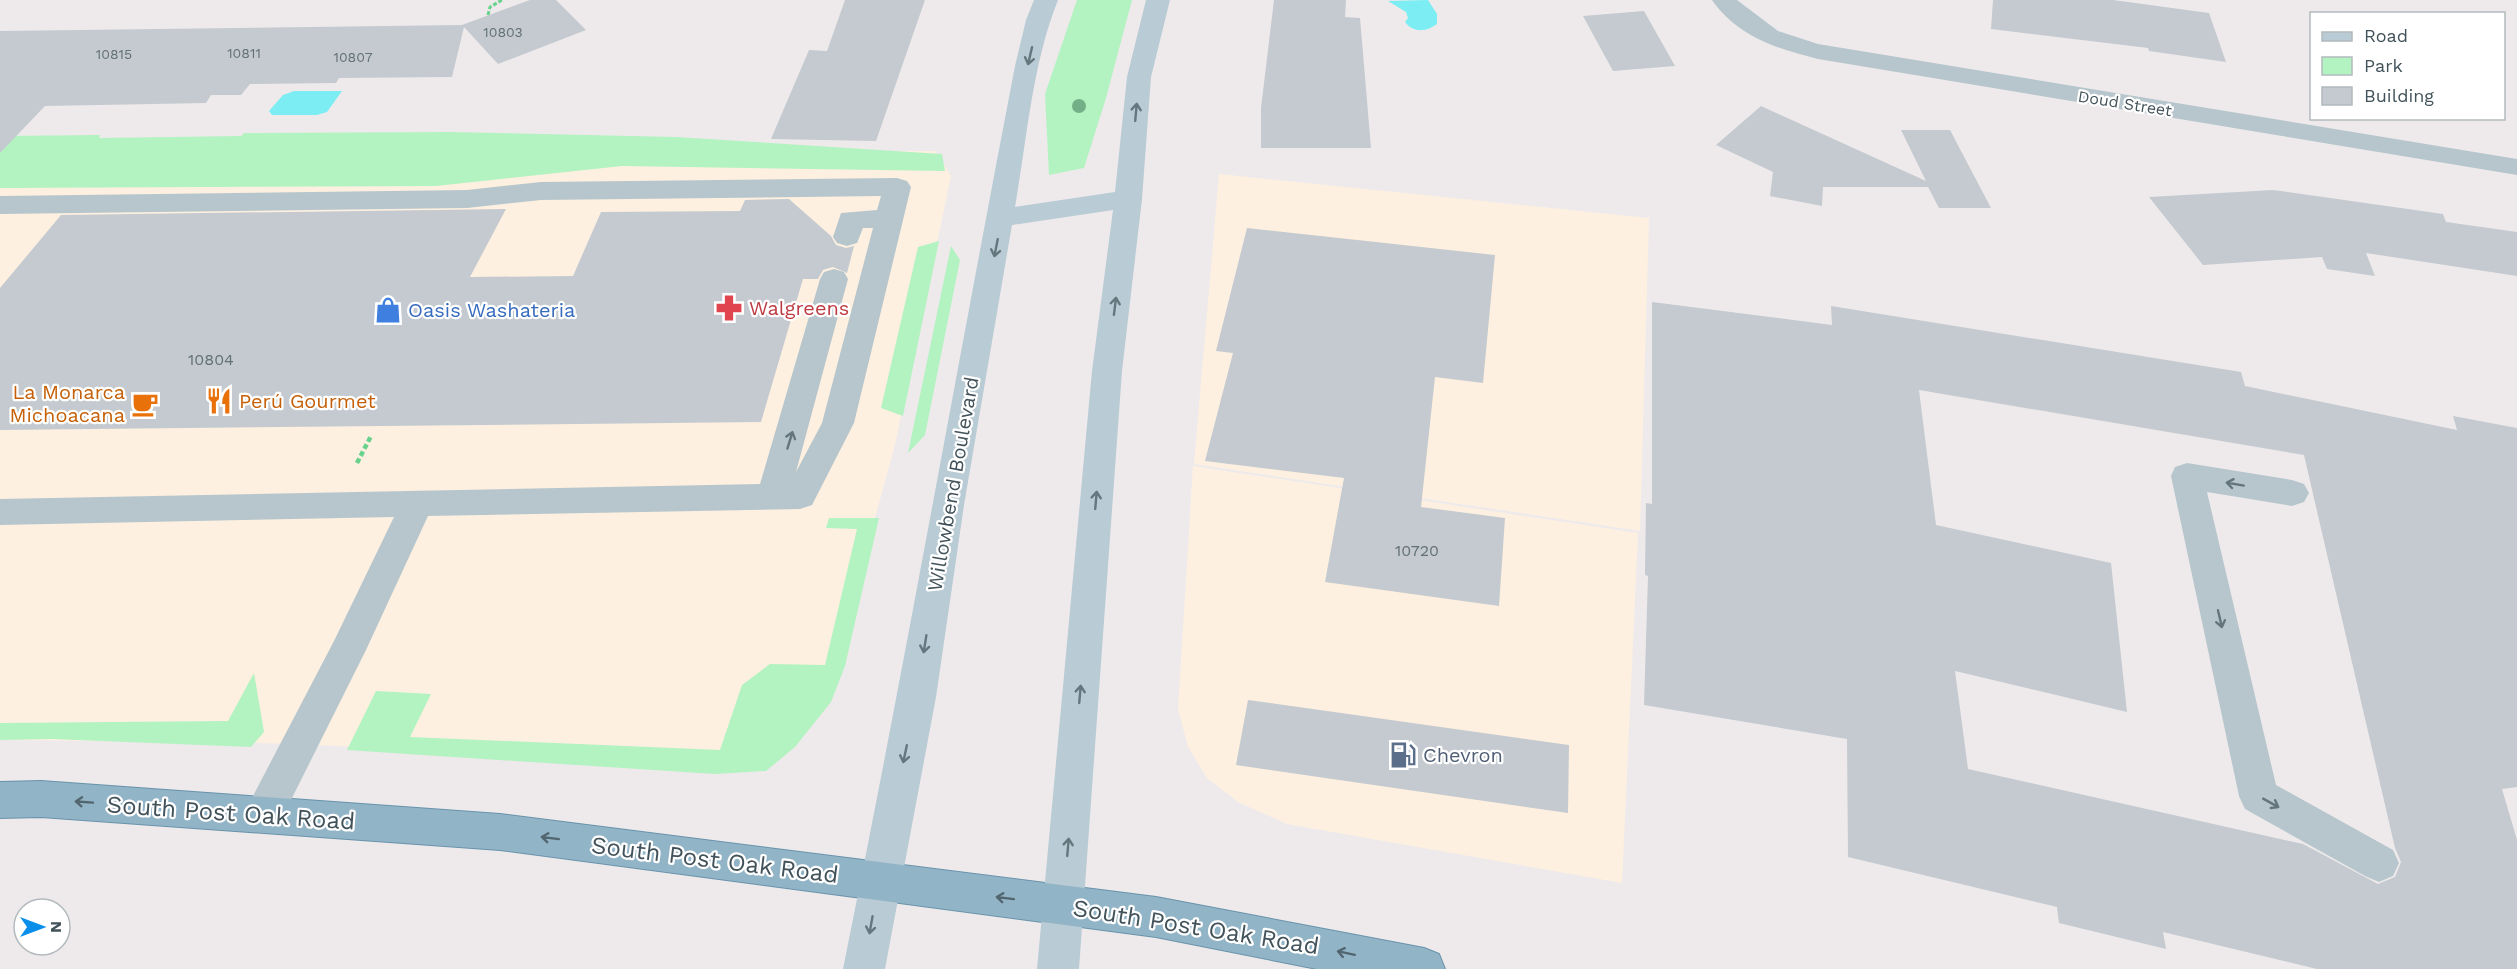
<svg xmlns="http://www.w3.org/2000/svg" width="2517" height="969" viewBox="0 0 2517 969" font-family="'Work Sans',sans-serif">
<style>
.commercial{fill:#fdf0e0}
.green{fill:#b3f2c1}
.water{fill:#7ceef3}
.building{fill:#c4cacf;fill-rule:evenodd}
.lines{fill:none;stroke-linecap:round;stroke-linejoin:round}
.trunk-casing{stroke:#6893ab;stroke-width:2}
.path-far1{stroke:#68d28d;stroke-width:3;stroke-dasharray:4 2;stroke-linecap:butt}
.path{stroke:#68d28d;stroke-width:4.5;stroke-dasharray:5 3;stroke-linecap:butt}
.service{fill:#b7c6cc;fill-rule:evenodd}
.minor{fill:#b7c6cc;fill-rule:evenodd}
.secondary{fill:#b9cbd4;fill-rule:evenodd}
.trunk{fill:#92b4c7;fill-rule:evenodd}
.tree{fill:#73b087}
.oneway{stroke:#66767f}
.oneway2{stroke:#65757c}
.oneway3{stroke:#526670}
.labels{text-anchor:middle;stroke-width:4.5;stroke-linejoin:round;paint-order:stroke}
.far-number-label{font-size:14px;fill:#627077}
.far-street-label{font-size:16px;fill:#42525a;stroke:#fff}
.number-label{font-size:16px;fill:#627077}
.health-label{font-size:20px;fill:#be3a42;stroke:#fff;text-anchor:start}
.shop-label{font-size:20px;fill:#366cbe;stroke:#fff;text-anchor:start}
.food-label{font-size:20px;fill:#c56008;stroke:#fff;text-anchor:end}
.street-label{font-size:20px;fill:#42525a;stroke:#fff}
.service-label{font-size:20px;fill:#4e5e75;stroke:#fff;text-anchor:start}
.near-street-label{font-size:24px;fill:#42525a;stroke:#fff}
</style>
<rect width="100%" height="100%" fill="#eeeaeb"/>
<!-- commercial -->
<g class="commercial">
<polygon points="935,151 951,176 895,445 833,671 763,762 234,742 0,740 0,154"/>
<polygon points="1219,174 1649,218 1640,531 1194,464"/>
<polygon points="1193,466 1638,533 1622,883 1287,824 1238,802 1207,778 1188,747 1178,709"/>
</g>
<!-- green -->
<g class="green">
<polygon points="1077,0 1132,0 1106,98 1084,168 1049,175 1045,94"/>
<polygon points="449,132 676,137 942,154 945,171 622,166 436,186 0,188 0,136 100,135 99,138 241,136 244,133"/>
<polygon points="939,241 903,416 881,408 918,247"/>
<polygon points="951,246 960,260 925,435 908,453"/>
<polygon points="829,518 879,518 845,666 831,702 795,747 766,771 715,774 347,750 376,691 431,694 410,737 720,750 742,685 770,664 825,665 857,529 826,528"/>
<polygon points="254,673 264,732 251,747 52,739 0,740 0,723 228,721"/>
</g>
<!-- water -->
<g class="water">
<path d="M1428,0L1437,14V24C1427,32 1413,33 1405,22L1408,18L1406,12L1388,1Z"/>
<polygon points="294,91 342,91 327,112 317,115 272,115 269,111 283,95"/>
</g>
<!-- building -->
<g class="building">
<polygon points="530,0 556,0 586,30 498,64 464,27 452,77 339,78 336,83 250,84 241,95 211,95 206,103 45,106 0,153 0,31 462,25"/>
<polygon points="845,0 925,0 876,141 771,139 809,50 827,51"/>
<polygon points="1274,0 1346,0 1345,17 1360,18 1371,148 1261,148 1261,108"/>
<polygon points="1993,0 2113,0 2209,13 2226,62 2149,51 2148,48 1991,29"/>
<polygon points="1644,11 1675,66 1613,71 1583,16"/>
<polygon points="1761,106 1926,181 1901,130 1950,130 1991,208 1939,208 1928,187 1823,187 1822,206 1770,196 1773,172 1716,145"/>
<polygon points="2273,190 2443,214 2446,222 2517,232 2517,276 2366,253 2375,276 2327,269 2322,257 2203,265 2149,197"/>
<polygon points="789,199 831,236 836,245 846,248 854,246 847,273 833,267 823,270 818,279 803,279 761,422 0,430 0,288 61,215 506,209 470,277 573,276 601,212 740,211 745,200"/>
<polygon points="1247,228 1495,255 1483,383 1435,377 1421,507 1505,518 1499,606 1325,582 1344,478 1205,461 1233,353 1216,351"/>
<path d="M1652,302L1832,325L1831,306L2241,372L2245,386L2457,430L2453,416L2517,428V787L2502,789L2517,840V969H2317L2163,932L2166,949L2059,923L2057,907L1848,857L1847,739L1644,705L1648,576L1645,575L1646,503L1652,504ZM1919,390L2304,455L2395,848L2401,862L2395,877L2378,884L2303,844L1968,769L1955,671L2127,712L2111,563L1936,525Z"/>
<polygon points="1248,700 1569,745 1568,813 1236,765"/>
</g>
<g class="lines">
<!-- trunk casing -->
<g class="trunk-casing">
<polygon id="trunk" points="41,781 500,814 1156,897 1424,948 1439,954 1445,969 1317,969 1156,937 500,850 41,817 0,818 0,782"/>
</g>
<!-- path-far1 -->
<polyline class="path-far1" points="488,15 490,7 502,0"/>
<!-- path -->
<polyline class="path" points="357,463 371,436"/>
<!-- service -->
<g class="service">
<polygon points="897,178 907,181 911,187 854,423 812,505 800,509 428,516 366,650 277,828 263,833 249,828 243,815 334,641 394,517 0,525 0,499 760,484 820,279 824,272 834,269 844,272 848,279 796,472 822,423 873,228 863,228 857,243 847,246 837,243 833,237 841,213 877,210 881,196 541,200 467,208 0,214 0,196 467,190 541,182"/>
<polygon points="2187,463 2292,480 2304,484 2309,493 2304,502 2292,506 2207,492 2276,785 2393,850 2399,863 2393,876 2379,882 2365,876 2245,809 2239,796 2171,476 2175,467"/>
</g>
<!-- minor -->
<path class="minor" d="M1712,0H1737L1778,31L1818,44L2517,159V175L1818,59C1777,49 1737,36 1712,0Z"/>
<!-- secondary -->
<path class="secondary" d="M1034,0H1058C1032,65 1027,139 1015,207L1115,192L1127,77L1146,0H1170L1151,77L1142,199L1122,371L1079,969H1037L1092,371L1113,210L1012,225L964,505L936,697L885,969H843C904,669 957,367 1015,66L1026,20Z"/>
<!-- trunk -->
<use href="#trunk" class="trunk"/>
</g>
<!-- trees -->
<circle class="tree" cx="1079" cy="106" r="7"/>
<!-- one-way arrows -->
<defs><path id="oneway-shaft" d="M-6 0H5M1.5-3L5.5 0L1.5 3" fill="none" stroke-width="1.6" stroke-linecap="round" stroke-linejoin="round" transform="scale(1.5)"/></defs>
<g class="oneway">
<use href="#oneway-shaft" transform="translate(1030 56) rotate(103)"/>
<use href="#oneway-shaft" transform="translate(1136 112) rotate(-85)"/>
<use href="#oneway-shaft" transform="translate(996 248) rotate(101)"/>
<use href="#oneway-shaft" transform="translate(1115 306) rotate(-83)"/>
<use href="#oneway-shaft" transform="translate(1096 500) rotate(-85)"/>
<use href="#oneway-shaft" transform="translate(925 644) rotate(99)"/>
<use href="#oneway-shaft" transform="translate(1080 694) rotate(-85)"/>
<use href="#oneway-shaft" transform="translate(905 754) rotate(102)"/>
<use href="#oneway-shaft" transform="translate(1068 847) rotate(-85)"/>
<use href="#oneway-shaft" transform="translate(871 925) rotate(100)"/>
</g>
<g class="oneway2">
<use href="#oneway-shaft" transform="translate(790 440) rotate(-73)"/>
<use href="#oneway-shaft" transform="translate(2235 484) rotate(-170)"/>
<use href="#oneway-shaft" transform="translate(2220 619) rotate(77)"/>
<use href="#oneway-shaft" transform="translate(2271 803) rotate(29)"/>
</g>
<g class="oneway3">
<use href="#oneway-shaft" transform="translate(84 802) rotate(-176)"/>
<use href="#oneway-shaft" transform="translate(550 838) rotate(-173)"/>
<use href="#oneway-shaft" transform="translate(1005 898) rotate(-173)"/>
<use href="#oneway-shaft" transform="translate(1346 953) rotate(-168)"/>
</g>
<!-- icons -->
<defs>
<g id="pharmacy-bare" transform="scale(2.07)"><path d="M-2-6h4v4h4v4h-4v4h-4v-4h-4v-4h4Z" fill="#e0444e" stroke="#fff" stroke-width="2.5" paint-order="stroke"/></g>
<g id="shop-bare" transform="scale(2.07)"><path d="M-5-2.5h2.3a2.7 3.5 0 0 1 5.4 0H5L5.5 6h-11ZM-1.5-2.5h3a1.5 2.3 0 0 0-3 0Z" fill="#3f7fe0" stroke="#fff" stroke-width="2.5" paint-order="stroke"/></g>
<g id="restaurant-bare" transform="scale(2.07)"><path d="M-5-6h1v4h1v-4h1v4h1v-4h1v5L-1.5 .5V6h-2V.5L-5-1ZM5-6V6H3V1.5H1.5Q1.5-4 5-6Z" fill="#e8710a" stroke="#fff" stroke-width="2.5" paint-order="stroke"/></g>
<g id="cafe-bare" transform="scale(2.07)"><path d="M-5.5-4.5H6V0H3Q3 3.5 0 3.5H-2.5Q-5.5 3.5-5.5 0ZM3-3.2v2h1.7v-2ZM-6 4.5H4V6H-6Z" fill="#e8710a" stroke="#fff" stroke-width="2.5" paint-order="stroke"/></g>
<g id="fuel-bare" transform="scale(2.07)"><path d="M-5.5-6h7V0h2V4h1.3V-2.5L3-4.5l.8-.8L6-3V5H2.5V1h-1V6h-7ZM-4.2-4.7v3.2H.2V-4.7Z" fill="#5c6f8a" stroke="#fff" stroke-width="2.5" paint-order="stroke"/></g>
</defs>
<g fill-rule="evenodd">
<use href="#pharmacy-bare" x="729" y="308"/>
<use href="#shop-bare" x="388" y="310"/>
<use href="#restaurant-bare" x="219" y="401"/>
<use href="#cafe-bare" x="145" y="404"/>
<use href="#fuel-bare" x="1403" y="755"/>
</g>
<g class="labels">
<!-- far-number labels -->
<g class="far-number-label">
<text x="503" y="37">10803</text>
<text x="244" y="58">10811</text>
<text x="114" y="59">10815</text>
<text x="353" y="62">10807</text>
</g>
<!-- far-street labels -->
<g class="far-street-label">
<text transform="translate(2125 103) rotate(9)" y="6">Doud Street</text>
</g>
<!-- number labels -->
<g class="number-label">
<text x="211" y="365">10804</text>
<text x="1417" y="556">10720</text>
</g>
<!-- health labels -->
<g class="health-label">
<text x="749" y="315">Walgreens</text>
</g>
<!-- shop labels -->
<g class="shop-label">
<text x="408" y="317">Oasis Washateria</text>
</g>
<!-- food labels -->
<g class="food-label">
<text x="125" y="399">La Monarca<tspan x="125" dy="23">Michoacana</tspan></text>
<text x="239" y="408" text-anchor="start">Perú Gourmet</text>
</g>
<!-- street labels -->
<g class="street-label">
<text transform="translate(953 484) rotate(-80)" y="7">Willowbend Boulevard</text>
</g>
<!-- service labels -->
<g class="service-label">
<text x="1423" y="762">Chevron</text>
</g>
<!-- near-street labels -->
<g class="near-street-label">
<text transform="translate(231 813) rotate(4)" y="8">South Post Oak Road</text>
<text transform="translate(715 860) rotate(7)" y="8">South Post Oak Road</text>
<text transform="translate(1196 927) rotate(9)" y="8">South Post Oak Road</text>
</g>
</g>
<!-- legend -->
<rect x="2310" y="12" width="195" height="108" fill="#ffffff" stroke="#b3babd" stroke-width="1.5"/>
<rect x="2322" y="32" width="30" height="9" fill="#b9cbd4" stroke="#b3babd" stroke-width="1.5"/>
<text x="2364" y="42" font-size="18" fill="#42525a">Road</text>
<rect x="2322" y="57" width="30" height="18" fill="#b3f2c1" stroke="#b3babd" stroke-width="1.5"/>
<text x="2364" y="72" font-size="18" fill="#42525a">Park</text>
<rect x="2322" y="87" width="30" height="18" fill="#c4cacf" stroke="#b3babd" stroke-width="1.5"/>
<text x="2364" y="102" font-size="18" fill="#42525a">Building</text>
<!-- north arrow -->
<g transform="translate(42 927) rotate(90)"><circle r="28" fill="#ffffff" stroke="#b3babd" stroke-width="1.5"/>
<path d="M0-4.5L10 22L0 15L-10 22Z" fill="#098fea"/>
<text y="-9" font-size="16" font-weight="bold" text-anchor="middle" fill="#42525a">N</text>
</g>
</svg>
